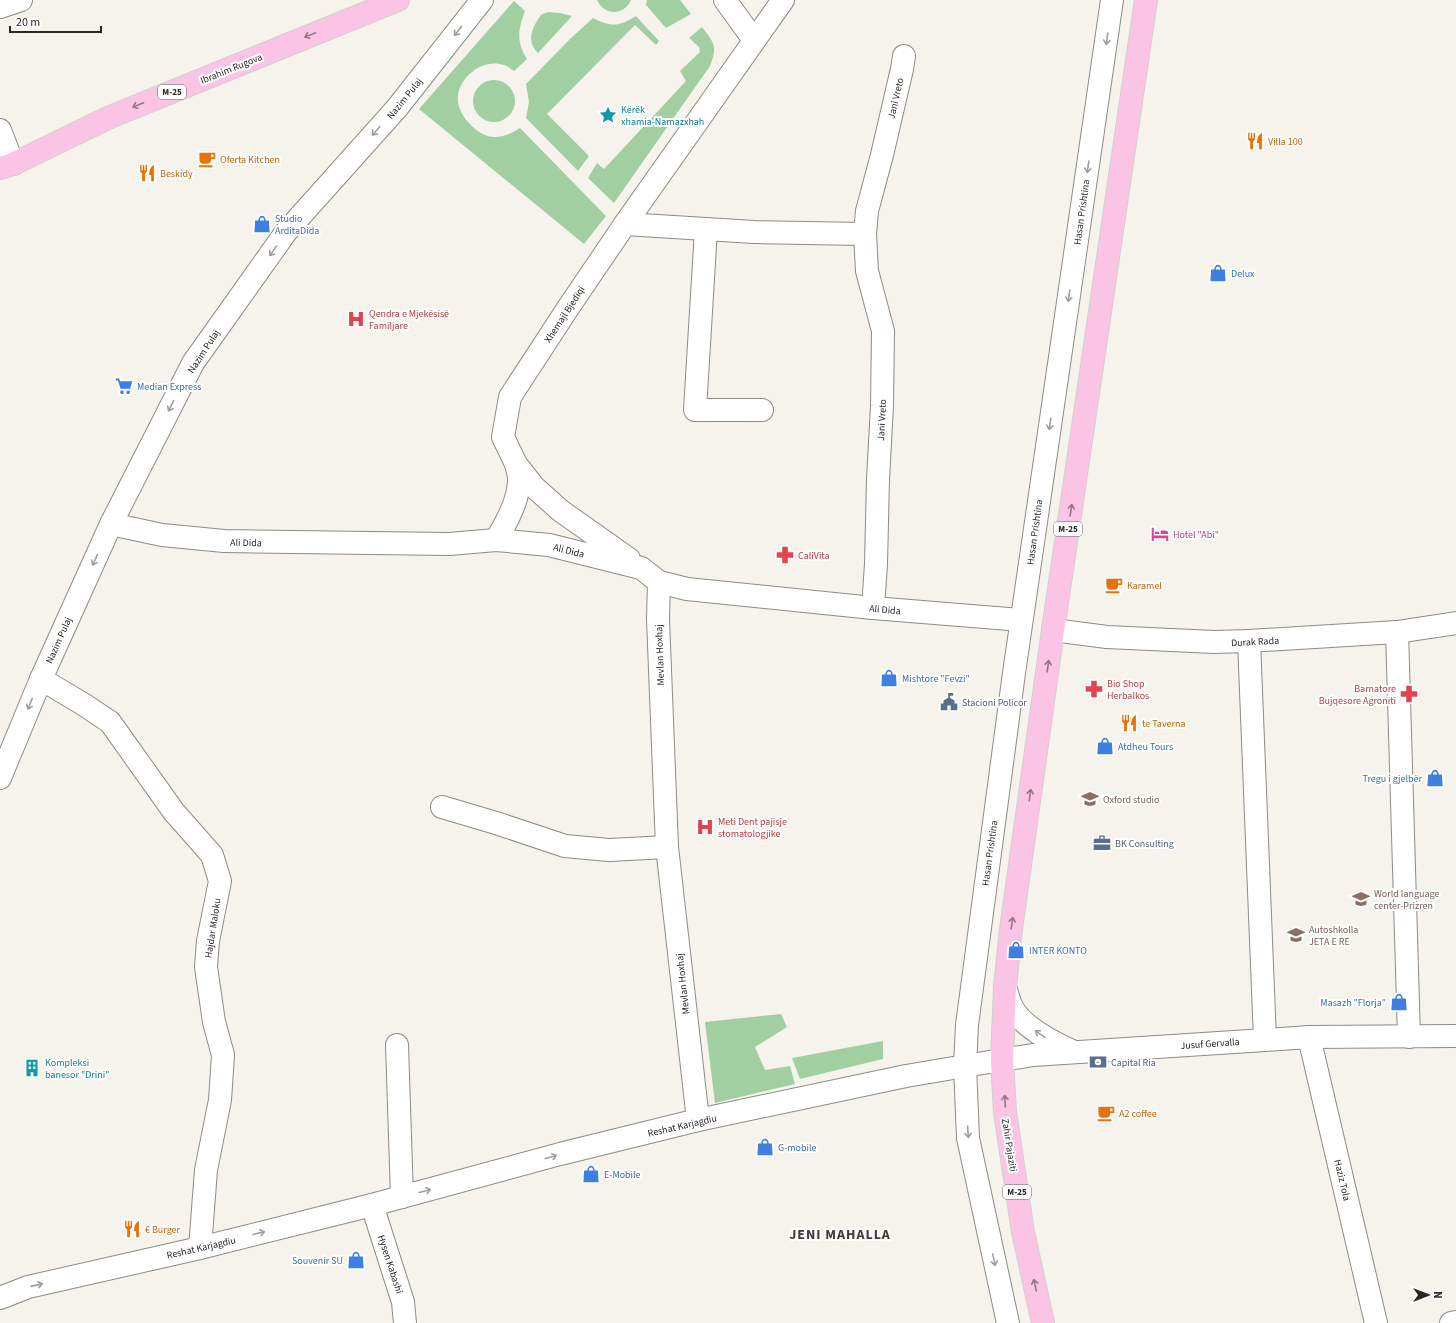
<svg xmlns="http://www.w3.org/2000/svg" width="1456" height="1323" viewBox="0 0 1456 1323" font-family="'Source Sans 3',sans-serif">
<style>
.green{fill:#a2cfa1}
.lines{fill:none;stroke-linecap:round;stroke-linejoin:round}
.minor-casing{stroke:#8e8b85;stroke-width:24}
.major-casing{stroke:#d0cfcf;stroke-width:24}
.minor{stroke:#fff;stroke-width:22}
.major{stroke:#fcc4e4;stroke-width:22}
.oneway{stroke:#9e9e9d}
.oneway2{stroke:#927684}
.labels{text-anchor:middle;stroke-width:4;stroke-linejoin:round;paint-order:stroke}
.shield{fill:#fff;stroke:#686866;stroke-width:1}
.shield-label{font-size:9px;font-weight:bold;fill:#282725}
.street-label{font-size:10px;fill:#282725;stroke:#fff}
.culture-label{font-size:10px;fill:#0d838f;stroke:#fff;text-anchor:start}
.food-label{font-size:10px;fill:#c56008;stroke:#fff;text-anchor:start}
.shop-label{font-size:10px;fill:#366cbe;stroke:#fff;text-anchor:start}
.health-label{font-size:10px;fill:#be3a42;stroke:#fff;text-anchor:start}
.hotel-label{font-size:10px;fill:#b23c85;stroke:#fff;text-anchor:start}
.service-label{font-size:10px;fill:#4e5e75;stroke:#fff;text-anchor:start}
.education-label{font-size:10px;fill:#785e54;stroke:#fff;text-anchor:start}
.district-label{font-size:14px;font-weight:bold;letter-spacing:1px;fill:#3d3b36;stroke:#fff}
</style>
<rect width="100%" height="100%" fill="#f6f3ed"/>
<!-- green -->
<g class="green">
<path d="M597,0H631C624,16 604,16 597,0Z"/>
<polygon points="647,0 680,0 691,14 666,28 646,5"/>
<path d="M514,1L525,11C518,30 516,41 527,59L514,71C511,69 508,66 504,65C484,58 461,75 458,95C455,113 477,137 495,137C504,137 512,133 520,128L606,216L584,244L419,109Z"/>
<path d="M548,12L560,13L572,16L538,53C525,41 533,25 542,14Z"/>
<path d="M636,16L659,41L656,45L635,25L547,114L589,156L578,171L526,118L529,102L526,84L570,39L593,18C610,27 619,27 636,16Z"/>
<path d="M702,27C714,43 718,46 710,66L614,203L588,178L597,163L604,169L686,81L680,71L700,52L699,47L689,38Z"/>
<circle cx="494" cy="101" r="21"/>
<polygon points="781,1014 787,1027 755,1047 765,1070 790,1066 795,1084 715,1103 705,1022"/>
<polygon points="883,1041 883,1059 800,1079 792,1058"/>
</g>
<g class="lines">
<!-- minor casing -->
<g class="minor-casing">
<g id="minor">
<polyline points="725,0 754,40"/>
<polyline points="0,7 21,0"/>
<polyline points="0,130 13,164"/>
<polyline points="625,224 754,232 865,234"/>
<polyline points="706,229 695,410 762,410"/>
<polyline points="111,524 162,535 224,541 449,544 496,540 549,545 641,568 659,582 687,589 873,608 1021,620"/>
<path d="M496,540C506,523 519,501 519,479C519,474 517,469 516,464"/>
<polyline points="629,559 561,511 534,487 516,464 503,437 510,397 568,308 625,224 783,0"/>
<polyline points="659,582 658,619 667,847 698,1120"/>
<polyline points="873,608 876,564 878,479 882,406 883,331 867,271 865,234 867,211 882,155 902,69 904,56"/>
<polyline points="1053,630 1107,637 1214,642 1249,641 1397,632 1456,623"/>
<polyline points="1397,632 1409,1037"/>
<polyline points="1249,641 1265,1040"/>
<polyline points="41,679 83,704 110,722 174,812 212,855 220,881 208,941 206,967 214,1022 223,1055 220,1100 206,1170 200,1248"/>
<polyline points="0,778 41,679 111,524 193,363 286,232 397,108 482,0"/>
<polyline points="442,807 496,823 565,846 609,850 667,847"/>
<path d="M1005,987C1007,993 1009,1001 1012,1007C1023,1028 1054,1043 1074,1052"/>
<polyline points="1309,1037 1376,1323"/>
<polyline points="397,1045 402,1197"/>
<polyline points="372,1205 403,1302 405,1323"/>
<polyline points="0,1298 28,1287 200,1248 372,1205 560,1154 698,1120 906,1076 965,1066 1033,1055 1265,1040 1309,1037 1456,1036"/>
<polyline points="1008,1323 968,1138 965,1066 967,1025 1014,673 1112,0"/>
<polyline points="1451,1323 1456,1322"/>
</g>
</g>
<!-- major casing -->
<g class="major-casing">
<g id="major">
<polyline points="0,168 13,164 110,117 398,0"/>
<polyline points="1043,1323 1023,1232 1005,1112 1002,1060 1005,987 1011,929 1053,630 1146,0"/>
</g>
</g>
<!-- minor -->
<use href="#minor" class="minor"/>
<!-- major -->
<use href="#major" class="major"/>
</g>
<!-- one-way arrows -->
<defs><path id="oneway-shaft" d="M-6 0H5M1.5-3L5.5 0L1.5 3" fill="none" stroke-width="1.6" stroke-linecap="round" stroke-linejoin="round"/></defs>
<g class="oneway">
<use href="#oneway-shaft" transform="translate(458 31) rotate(128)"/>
<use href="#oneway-shaft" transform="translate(1107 39) rotate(98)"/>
<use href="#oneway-shaft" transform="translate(376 131) rotate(132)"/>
<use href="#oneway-shaft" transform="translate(1088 167) rotate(98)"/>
<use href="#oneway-shaft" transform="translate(273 251) rotate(125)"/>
<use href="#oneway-shaft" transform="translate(1069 296) rotate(98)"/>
<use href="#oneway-shaft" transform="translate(171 406) rotate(117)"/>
<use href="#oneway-shaft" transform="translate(1050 424) rotate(98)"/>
<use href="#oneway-shaft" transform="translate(95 560) rotate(114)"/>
<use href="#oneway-shaft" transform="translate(30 704) rotate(112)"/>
<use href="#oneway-shaft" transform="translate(1040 1034) rotate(-145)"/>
<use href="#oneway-shaft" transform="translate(968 1132) rotate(86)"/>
<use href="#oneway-shaft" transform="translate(551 1157) rotate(-15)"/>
<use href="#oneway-shaft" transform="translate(425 1191) rotate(-15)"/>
<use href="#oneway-shaft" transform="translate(259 1233) rotate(-14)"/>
<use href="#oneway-shaft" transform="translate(994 1260) rotate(78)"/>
<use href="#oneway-shaft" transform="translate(37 1285) rotate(-13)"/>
</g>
<g class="oneway2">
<use href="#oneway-shaft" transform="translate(310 35) rotate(158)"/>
<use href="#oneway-shaft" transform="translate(138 105) rotate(158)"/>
<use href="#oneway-shaft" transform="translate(1071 510) rotate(-81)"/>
<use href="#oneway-shaft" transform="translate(1048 666) rotate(-82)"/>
<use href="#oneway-shaft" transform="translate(1030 795) rotate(-82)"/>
<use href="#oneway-shaft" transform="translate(1012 923) rotate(-82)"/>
<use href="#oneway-shaft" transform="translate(1005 1101) rotate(-93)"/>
<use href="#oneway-shaft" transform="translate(1035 1285) rotate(-102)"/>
</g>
<!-- icons -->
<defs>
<g id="sight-bare" transform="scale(1.38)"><path d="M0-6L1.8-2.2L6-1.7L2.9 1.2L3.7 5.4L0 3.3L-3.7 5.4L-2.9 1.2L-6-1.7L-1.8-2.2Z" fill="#0f9aa8" stroke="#fff" stroke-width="2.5" paint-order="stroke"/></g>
<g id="restaurant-bare" transform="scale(1.38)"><path d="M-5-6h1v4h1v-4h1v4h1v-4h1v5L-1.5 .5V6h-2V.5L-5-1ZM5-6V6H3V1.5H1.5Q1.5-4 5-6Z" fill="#e8710a" stroke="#fff" stroke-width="2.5" paint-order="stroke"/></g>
<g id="cafe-bare" transform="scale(1.38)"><path d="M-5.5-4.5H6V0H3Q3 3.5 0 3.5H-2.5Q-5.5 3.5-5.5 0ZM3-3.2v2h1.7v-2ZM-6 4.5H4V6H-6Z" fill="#e8710a" stroke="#fff" stroke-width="2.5" paint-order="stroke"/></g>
<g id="shop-bare" transform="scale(1.38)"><path d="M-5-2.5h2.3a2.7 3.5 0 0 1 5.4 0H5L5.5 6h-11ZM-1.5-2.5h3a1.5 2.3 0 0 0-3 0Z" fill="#3f7fe0" stroke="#fff" stroke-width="2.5" paint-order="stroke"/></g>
<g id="hospital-bare" transform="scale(1.38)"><path d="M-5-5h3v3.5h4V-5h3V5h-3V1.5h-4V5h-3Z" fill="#e0444e" stroke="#fff" stroke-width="2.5" paint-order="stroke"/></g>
<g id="supermarket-bare" transform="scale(1.38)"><path d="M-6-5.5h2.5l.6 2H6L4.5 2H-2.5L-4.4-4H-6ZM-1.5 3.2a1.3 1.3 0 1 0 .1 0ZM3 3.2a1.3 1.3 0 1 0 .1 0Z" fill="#3f7fe0" stroke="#fff" stroke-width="2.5" paint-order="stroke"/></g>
<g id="hotel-bare" transform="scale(1.38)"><path d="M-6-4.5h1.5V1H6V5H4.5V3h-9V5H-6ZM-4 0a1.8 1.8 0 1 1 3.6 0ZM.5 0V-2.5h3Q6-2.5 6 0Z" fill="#d1479c" stroke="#fff" stroke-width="2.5" paint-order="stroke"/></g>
<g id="pharmacy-bare" transform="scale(1.38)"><path d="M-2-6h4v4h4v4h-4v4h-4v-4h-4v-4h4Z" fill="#e0444e" stroke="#fff" stroke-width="2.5" paint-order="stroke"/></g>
<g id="civic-bare" transform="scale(1.38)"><path d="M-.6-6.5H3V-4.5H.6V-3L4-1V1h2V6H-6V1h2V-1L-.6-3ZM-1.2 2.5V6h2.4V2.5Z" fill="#5c6f8a" stroke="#fff" stroke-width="2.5" paint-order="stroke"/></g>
<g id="school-bare" transform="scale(1.38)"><path d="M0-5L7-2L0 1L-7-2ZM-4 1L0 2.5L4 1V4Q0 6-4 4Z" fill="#8d6e63" stroke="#fff" stroke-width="2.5" paint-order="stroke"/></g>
<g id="office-bare" transform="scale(1.38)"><path d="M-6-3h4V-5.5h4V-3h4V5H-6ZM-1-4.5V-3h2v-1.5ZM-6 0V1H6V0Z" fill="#5c6f8a" stroke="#fff" stroke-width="2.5" paint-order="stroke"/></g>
<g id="bank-bare" transform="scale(1.38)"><path d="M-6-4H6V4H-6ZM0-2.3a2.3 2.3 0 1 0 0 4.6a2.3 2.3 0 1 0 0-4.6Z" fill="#5c6f8a" stroke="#fff" stroke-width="2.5" paint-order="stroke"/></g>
<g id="building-bare" transform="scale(1.38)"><path d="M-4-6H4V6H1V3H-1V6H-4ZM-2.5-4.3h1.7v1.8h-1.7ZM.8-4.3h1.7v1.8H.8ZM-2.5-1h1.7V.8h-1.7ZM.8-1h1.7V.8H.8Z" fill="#0f9aa8" stroke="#fff" stroke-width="2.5" paint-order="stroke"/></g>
</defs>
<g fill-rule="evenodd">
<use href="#sight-bare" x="608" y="115"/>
<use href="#restaurant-bare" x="1255" y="141"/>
<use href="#cafe-bare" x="207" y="159"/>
<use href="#restaurant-bare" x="147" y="173"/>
<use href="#shop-bare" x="262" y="224"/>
<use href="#shop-bare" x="1218" y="273"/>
<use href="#hospital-bare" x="356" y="319"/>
<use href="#supermarket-bare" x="124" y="386"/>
<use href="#hotel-bare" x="1160" y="534"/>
<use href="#pharmacy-bare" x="785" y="555"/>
<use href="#cafe-bare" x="1114" y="585"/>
<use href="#shop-bare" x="889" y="678"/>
<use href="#pharmacy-bare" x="1094" y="689"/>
<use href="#pharmacy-bare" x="1409" y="694"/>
<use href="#civic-bare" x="949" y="702"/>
<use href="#restaurant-bare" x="1129" y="723"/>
<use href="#shop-bare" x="1105" y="746"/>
<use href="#shop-bare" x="1435" y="778"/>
<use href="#school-bare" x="1090" y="799"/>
<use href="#hospital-bare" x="705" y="827"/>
<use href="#office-bare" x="1102" y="843"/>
<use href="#school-bare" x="1361" y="899"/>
<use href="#school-bare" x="1296" y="935"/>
<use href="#shop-bare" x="1016" y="950"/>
<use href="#shop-bare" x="1399" y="1002"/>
<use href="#bank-bare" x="1098" y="1062"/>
<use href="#building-bare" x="32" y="1068"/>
<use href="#cafe-bare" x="1106" y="1113"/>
<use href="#shop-bare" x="765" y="1147"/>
<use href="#shop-bare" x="591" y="1174"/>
<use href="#restaurant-bare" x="132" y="1229"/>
<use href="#shop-bare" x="356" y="1260"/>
</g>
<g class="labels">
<!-- shield labels -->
<g class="shield">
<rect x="158" y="85" width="28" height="14" rx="3"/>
<rect x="1054" y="522" width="28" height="14" rx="3"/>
<rect x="1003" y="1185" width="28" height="14" rx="3"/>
</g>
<g class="shield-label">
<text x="172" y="95">M-25</text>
<text x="1068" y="532">M-25</text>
<text x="1017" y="1195">M-25</text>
</g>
<!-- street labels -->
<g class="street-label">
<text transform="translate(231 68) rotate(-22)" y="4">Ibrahim Rugova</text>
<text transform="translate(404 98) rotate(-51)" y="4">Nazim Pulaj</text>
<text transform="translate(895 98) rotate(-77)" y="4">Jani Vreto</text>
<text transform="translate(1081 212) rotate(-82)" y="4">Hasan Prishtina</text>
<text transform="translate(564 314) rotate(-57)" y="4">Xhemajl Bjediqi</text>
<text transform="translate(203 351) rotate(-57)" y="4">Nazim Pulaj</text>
<text transform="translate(881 420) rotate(-87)" y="4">Jani Vreto</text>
<text transform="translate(1034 532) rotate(-82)" y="4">Hasan Prishtina</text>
<text transform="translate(246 542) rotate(1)" y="4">Ali Dida</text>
<text transform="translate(569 550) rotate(14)" y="4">Ali Dida</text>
<text transform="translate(885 609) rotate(5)" y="4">Ali Dida</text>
<text transform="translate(58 640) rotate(-66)" y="4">Nazim Pulaj</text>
<text transform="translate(1255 641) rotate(-3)" y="4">Durak Rada</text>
<text transform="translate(659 655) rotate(-92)" y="4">Mevlan Hoxhaj</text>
<text transform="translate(989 853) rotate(-82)" y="4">Hasan Prishtina</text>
<text transform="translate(212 928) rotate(-81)" y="4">Hajdar Maloku</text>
<text transform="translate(682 984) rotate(-96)" y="4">Mevlan Hoxhaj</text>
<text transform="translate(1210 1043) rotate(-4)" y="4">Jusuf Gervalla</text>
<text transform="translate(682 1125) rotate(-13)" y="4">Reshat Karjagdiu</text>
<text transform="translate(1010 1145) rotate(81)" y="4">Zahir Pajaziti</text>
<text transform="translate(1343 1180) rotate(77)" y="4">Haziz Tola</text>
<text transform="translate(201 1247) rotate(-13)" y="4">Reshat Karjagdiu</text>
<text transform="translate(391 1264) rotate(72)" y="4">Hysen Kabashi</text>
</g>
<!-- culture labels -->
<g class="culture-label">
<text x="621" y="113">Kërëk<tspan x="621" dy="12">xhamia-Namazxhah</tspan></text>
<text x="45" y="1066">Kompleksi<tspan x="45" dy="12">banesor "Drini"</tspan></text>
</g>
<!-- food labels -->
<g class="food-label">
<text x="1268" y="145">Villa 100</text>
<text x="220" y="163">Oferta Kitchen</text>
<text x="160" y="177">Beskidy</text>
<text x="1127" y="589">Karamel</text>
<text x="1142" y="727">te Taverna</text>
<text x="1119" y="1117">A2 coffee</text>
<text x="145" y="1233">€ Burger</text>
</g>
<!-- shop labels -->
<g class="shop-label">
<text x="275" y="222">Studio<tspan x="275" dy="12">ArditaDida</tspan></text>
<text x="1231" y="277">Delux</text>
<text x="137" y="390">Median Express</text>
<text x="902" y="682">Mishtore "Fevzi"</text>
<text x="1118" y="750">Atdheu Tours</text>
<text x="1422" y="782" text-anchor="end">Tregu i gjelbër</text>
<text x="1029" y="954">INTER KONTO</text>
<text x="1386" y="1006" text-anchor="end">Masazh "Florja"</text>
<text x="778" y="1151">G-mobile</text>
<text x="604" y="1178">E-Mobile</text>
<text x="343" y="1264" text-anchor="end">Souvenir SU</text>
</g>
<!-- health labels -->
<g class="health-label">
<text x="369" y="317">Qendra e Mjekësisë<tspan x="369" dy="12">Familjare</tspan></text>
<text x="798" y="559">CaliVita</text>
<text x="1107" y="687">Bio Shop<tspan x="1107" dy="12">Herbalkos</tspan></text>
<text x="1396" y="692" text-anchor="end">Barnatore<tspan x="1396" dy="12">Bujqesore Agroniti</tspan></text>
<text x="718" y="825">Meti Dent pajisje<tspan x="718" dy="12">stomatologjike</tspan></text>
</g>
<!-- hotel labels -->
<g class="hotel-label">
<text x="1173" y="538">Hotel "Abi"</text>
</g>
<!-- service labels -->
<g class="service-label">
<text x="962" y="706">Stacioni Policor</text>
<text x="1115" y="847">BK Consulting</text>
<text x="1111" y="1066">Capital Ria</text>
</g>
<!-- education labels -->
<g class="education-label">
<text x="1103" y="803">Oxford studio</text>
<text x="1374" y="897">World language<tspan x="1374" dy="12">center-Prizren</tspan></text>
<text x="1309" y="933">Autoshkolla<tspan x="1309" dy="12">JETA E RE</tspan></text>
</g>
<!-- district labels -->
<g class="district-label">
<text x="840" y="1239">JENI MAHALLA</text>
</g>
</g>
<!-- north arrow -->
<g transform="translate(1428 1295) rotate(90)" stroke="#ffffff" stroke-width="3" paint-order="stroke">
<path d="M0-3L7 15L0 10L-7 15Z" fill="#282725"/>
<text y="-6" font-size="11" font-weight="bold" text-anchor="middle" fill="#282725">N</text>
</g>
<!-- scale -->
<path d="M10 26v6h91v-6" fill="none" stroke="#282725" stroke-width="2"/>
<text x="16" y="26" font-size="12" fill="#282725" stroke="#ffffff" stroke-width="3" paint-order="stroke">20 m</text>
</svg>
